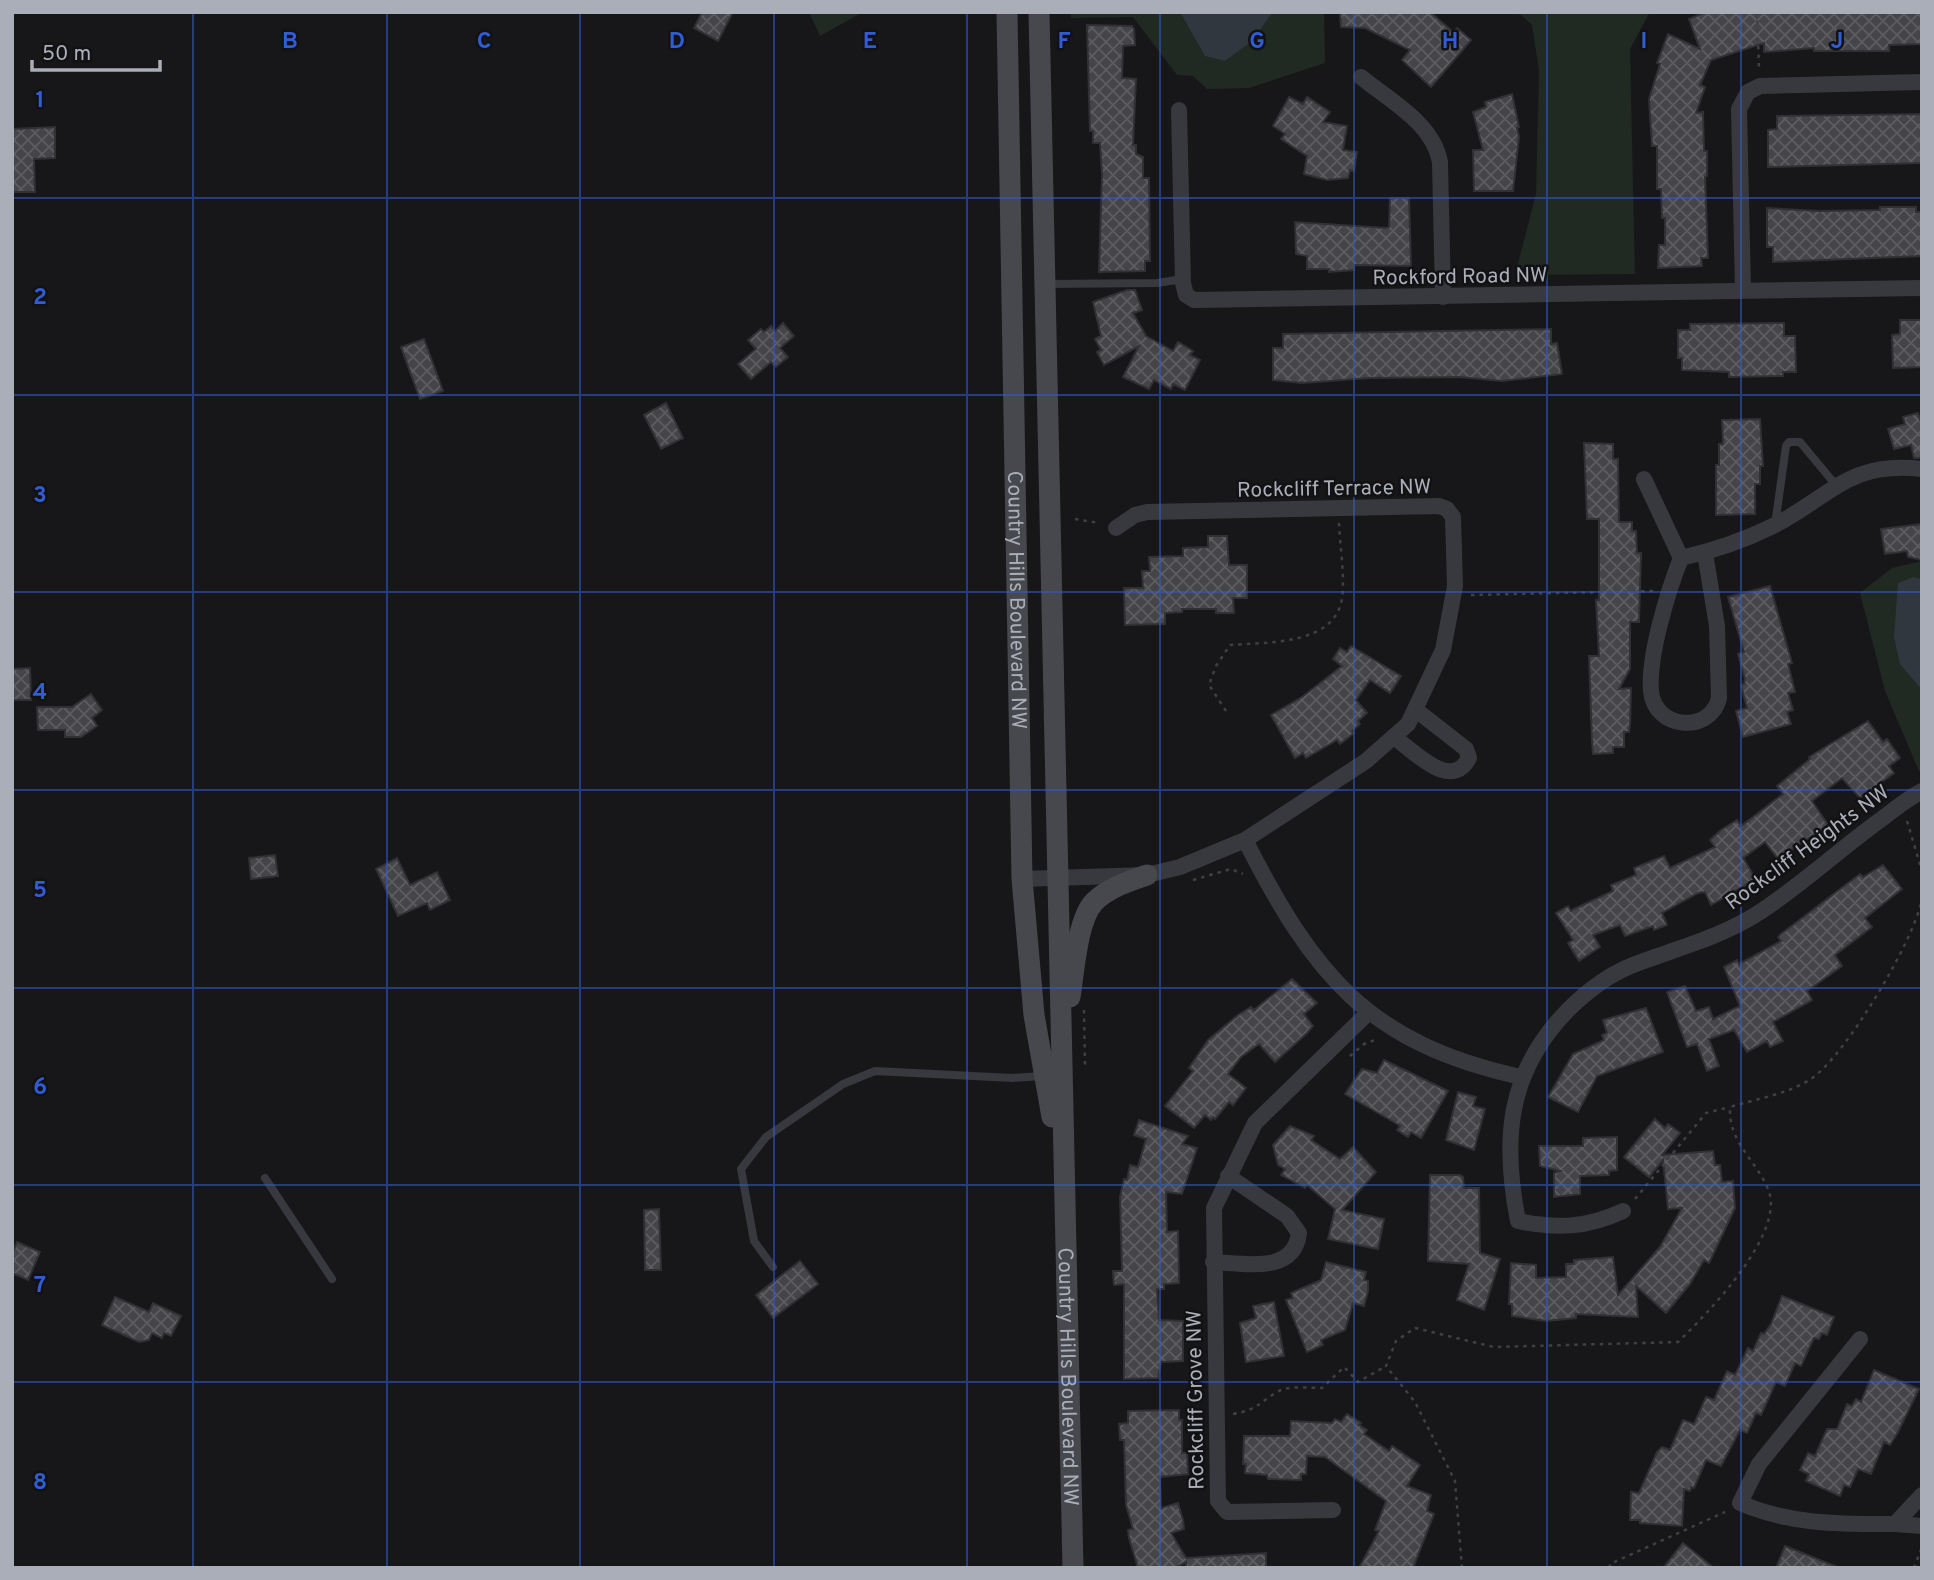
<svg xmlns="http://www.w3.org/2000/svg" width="1934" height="1580" viewBox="0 0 1934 1580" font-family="Overpass,sans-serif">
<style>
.green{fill:#212923}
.water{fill:#30373e}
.building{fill:url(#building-cross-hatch);stroke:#313135;stroke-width:2}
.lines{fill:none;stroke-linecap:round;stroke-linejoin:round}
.path{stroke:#3e4045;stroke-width:2.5;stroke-dasharray:3.5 5;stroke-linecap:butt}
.lane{stroke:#38393e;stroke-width:8}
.street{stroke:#38393e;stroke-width:16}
.secondary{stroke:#46484e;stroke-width:21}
.grid{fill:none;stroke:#325cd3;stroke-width:2;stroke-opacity:0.55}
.labels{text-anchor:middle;stroke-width:5;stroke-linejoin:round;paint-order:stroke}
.street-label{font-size:21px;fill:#aaaeb8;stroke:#121214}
.grid-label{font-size:23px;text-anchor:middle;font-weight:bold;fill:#325cd3;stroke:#121214;stroke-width:5;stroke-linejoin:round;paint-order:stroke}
</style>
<defs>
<pattern id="building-cross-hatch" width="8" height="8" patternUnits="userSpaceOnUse" patternTransform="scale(1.75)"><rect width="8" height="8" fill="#444449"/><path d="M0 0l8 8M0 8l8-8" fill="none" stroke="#5c5c61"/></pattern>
</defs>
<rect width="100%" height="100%" fill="#171719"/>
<!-- green -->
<g class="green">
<polygon points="809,12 863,12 820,36"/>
<polygon points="1070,12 1324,12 1325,63 1249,88 1207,89 1193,76 1177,75 1133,17 1071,18"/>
<polygon points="1512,12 1650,12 1630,49 1635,274 1515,275 1536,194 1539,71 1532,25 1521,15"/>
<polygon points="1922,561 1922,770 1919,771 1885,691 1860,593 1892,568"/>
</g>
<!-- water -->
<g class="water">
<polygon points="1180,12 1273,12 1251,42 1225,61 1205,56"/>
<polygon points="1913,577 1922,579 1922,690 1900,664 1894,637 1898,583"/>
</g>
<!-- building -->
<g class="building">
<polygon points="702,12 733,12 718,41 694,28"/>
<polygon points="1340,12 1430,12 1453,32 1457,28 1471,40 1431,87 1402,60 1410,50 1365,28 1341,27"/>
<polygon points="1706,12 1922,12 1922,44 1889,45 1889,51 1814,51 1814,48 1764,52 1764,43 1711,60 1700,85 1705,87 1696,113 1703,112 1704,151 1707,151 1707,176 1705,177 1708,258 1701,258 1702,266 1658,268 1659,245 1665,245 1665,218 1662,218 1661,189 1657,189 1657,146 1652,146 1649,99 1660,64 1657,63 1668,34 1700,49 1689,19"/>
<polygon points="1087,25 1132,26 1134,29 1135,45 1123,46 1122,78 1136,79 1133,145 1136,145 1136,154 1143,157 1143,178 1149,178 1150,261 1145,261 1145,271 1099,272 1102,175 1100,143 1093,143 1093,131 1090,131"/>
<polygon points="1512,94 1519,127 1517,128 1519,137 1513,191 1474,191 1473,150 1483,150 1473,112 1486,107 1485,102"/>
<polygon points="1289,97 1303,104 1307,97 1330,112 1323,122 1347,126 1343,150 1357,152 1354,171 1350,170 1348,178 1327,180 1304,174 1307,156 1281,139 1285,134 1273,126"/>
<polygon points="1922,114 1922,163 1768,167 1768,130 1777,129 1777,116"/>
<polygon points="55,127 55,158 34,159 35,192 12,192 12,129"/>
<polygon points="1390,198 1409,198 1411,266 1354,265 1354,270 1329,272 1329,269 1307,269 1307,256 1296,254 1295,222 1386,228 1389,227"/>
<polygon points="1880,207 1916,207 1916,212 1922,212 1922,256 1773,262 1773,247 1767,247 1767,208 1819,211 1880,210"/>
<polygon points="1127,290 1135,290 1142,310 1133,313 1146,336 1173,351 1178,342 1193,351 1190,355 1200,360 1185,390 1173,384 1171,389 1154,380 1149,389 1123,377 1139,346 1104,365 1097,352 1101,350 1095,339 1101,336 1093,302"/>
<polygon points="1900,320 1922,320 1922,367 1893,368 1892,335 1900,334"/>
<polygon points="783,323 794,336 780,348 788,357 776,367 771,362 751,379 738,364 756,349 748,340 761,329 764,332 771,326 775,331"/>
<polygon points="1784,323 1784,336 1795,336 1796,372 1783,372 1783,376 1729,377 1729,372 1682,370 1682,358 1678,358 1678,330 1690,330 1690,324"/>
<polygon points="1551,329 1551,344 1557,343 1562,374 1502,381 1460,377 1369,378 1302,383 1273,380 1273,348 1283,348 1283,334"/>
<polygon points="424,339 443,391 420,399 401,347"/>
<polygon points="666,403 683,438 661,449 644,415"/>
<polygon points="1918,413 1922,426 1922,458 1914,458 1911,445 1894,449 1888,429 1905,424 1903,417"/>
<polygon points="1760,419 1763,466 1760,466 1760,484 1755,484 1755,514 1716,515 1716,465 1719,465 1719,444 1723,444 1722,420"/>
<polygon points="1584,443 1613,444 1613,459 1618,459 1619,522 1632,522 1632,531 1636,531 1637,553 1641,553 1639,622 1630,622 1630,669 1619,689 1631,688 1630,724 1629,732 1624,732 1624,747 1613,747 1613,753 1593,754 1592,742 1589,656 1599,656 1596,600 1599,600 1599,519 1587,519"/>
<polygon points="1922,524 1922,560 1908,557 1907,551 1885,554 1881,529"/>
<polygon points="1208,536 1227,536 1229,565 1247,565 1247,598 1233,598 1234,613 1216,613 1216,609 1182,609 1182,612 1165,613 1165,624 1125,625 1124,588 1143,588 1142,571 1150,571 1149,557 1183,556 1183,548 1208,547"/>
<polygon points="1770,586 1792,663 1788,664 1795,692 1788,693 1793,710 1787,712 1791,724 1743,737 1736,711 1747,708 1741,685 1744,684 1745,679 1738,654 1744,652 1728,597"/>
<polygon points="1351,646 1401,676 1390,693 1370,680 1356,700 1367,713 1358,721 1360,724 1352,731 1354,733 1340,744 1337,740 1306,758 1303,753 1295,758 1271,715 1302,697 1342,666 1333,659 1340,648 1347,652"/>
<polygon points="30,668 31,700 12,700 12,669"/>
<polygon points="91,694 102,710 92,718 97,726 81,737 65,737 65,730 38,730 37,707 72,707"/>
<polygon points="1868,721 1883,742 1887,739 1900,758 1889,766 1894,773 1860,798 1842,778 1812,801 1828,825 1778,859 1765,842 1743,858 1756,879 1711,905 1705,892 1698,893 1662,913 1667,925 1654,930 1653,926 1625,936 1620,925 1593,935 1600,947 1579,961 1568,943 1573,940 1556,913 1568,906 1571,911 1574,909 1613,891 1611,885 1636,875 1634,868 1664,856 1670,868 1715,847 1710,840 1721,830 1737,820 1741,826 1783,794 1777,786 1810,759 1809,757"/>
<polygon points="275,855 278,876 251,879 249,858"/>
<polygon points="397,858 410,885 437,872 450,900 430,910 427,903 398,916 376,869"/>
<polygon points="1883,865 1902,889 1865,918 1872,927 1835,955 1842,966 1807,991 1812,1000 1773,1022 1783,1041 1770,1047 1767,1041 1747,1052 1734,1030 1709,1039 1719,1066 1707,1071 1697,1044 1687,1047 1667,992 1685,986 1696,1011 1709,1007 1713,1019 1740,1006 1724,967 1737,960 1739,964 1781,941 1778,937 1781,934 1860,874 1863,877"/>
<polygon points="1292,979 1317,1003 1304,1014 1313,1026 1307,1033 1275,1062 1259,1044 1241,1057 1228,1074 1246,1088 1233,1105 1229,1102 1215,1119 1213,1117 1211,1120 1205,1115 1194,1128 1165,1106 1193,1071 1189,1068 1208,1040 1238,1015 1251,1007 1254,1010"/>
<polygon points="1646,1008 1663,1052 1597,1076 1578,1112 1548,1097 1573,1054 1604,1040 1602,1035 1607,1033 1603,1020"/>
<polygon points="1384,1060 1448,1091 1421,1138 1411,1132 1408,1137 1397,1130 1400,1126 1392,1121 1345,1094 1362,1069 1377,1073"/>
<polygon points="1458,1092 1476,1097 1473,1106 1485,1109 1474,1150 1446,1140"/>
<polygon points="1655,1119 1665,1128 1668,1124 1680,1133 1662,1155 1713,1151 1715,1165 1720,1165 1722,1182 1733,1181 1735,1208 1709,1263 1704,1260 1690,1284 1666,1313 1636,1286 1638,1317 1576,1314 1576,1318 1546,1321 1512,1316 1512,1304 1509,1304 1511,1263 1536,1265 1536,1278 1566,1277 1566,1264 1574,1264 1574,1260 1613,1257 1618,1295 1660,1247 1682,1208 1668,1209 1663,1160 1649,1177 1624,1157"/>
<polygon points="1139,1120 1188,1136 1182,1144 1197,1148 1182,1194 1166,1192 1167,1232 1178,1231 1179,1283 1164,1284 1164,1289 1157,1289 1159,1320 1183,1321 1183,1361 1161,1362 1158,1378 1124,1379 1124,1284 1114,1285 1113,1271 1122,1271 1120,1197 1124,1179 1127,1180 1130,1165 1138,1167 1146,1139 1134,1135"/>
<polygon points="1290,1126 1314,1136 1311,1140 1340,1159 1353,1147 1376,1172 1342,1210 1384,1219 1378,1249 1328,1239 1335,1209 1307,1185 1305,1188 1281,1175 1285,1169 1278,1165 1273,1145"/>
<polygon points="1617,1137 1617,1170 1609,1171 1609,1175 1580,1176 1580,1194 1554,1197 1554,1173 1560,1171 1540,1166 1539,1146 1583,1146 1583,1138"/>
<polygon points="1430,1175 1460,1175 1463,1177 1464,1188 1479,1188 1480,1253 1500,1259 1484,1310 1457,1300 1469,1264 1428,1261"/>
<polygon points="659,1209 661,1270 645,1270 644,1210"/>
<polygon points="17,1242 40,1252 28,1280 12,1273 12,1254"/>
<polygon points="800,1261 818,1284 773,1318 756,1295"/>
<polygon points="1326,1262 1366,1272 1364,1280 1368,1281 1368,1291 1364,1306 1353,1303 1345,1330 1321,1340 1323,1345 1307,1352 1286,1300 1293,1298 1291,1293 1321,1280"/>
<polygon points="1782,1296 1834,1317 1827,1335 1822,1333 1819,1339 1814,1338 1801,1366 1795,1363 1785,1386 1776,1382 1761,1415 1756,1413 1747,1433 1740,1430 1721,1466 1706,1460 1694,1488 1691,1487 1690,1491 1684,1489 1682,1526 1640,1523 1640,1520 1630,1520 1631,1492 1639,1493 1657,1452 1662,1447 1670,1450 1683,1420 1694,1424 1706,1397 1714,1400 1727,1371 1735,1375 1748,1348 1753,1351 1761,1333 1764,1334 1771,1324"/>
<polygon points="115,1297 149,1312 153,1303 181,1316 171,1336 164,1333 162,1338 152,1333 149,1340 139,1342 102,1325"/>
<polygon points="1274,1302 1284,1356 1246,1362 1240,1323 1256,1318 1253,1306"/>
<polygon points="1874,1370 1919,1389 1898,1432 1890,1445 1884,1442 1871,1474 1858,1469 1850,1487 1844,1485 1840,1496 1806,1481 1809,1474 1800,1470 1808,1453 1815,1456 1827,1429 1837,1429 1847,1404 1852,1406 1856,1399 1861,1402"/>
<polygon points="1179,1410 1179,1420 1182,1420 1182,1453 1187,1453 1188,1474 1160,1477 1161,1508 1178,1503 1183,1520 1184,1529 1171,1533 1186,1558 1266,1553 1266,1568 1186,1568 1186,1562 1175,1568 1138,1568 1129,1538 1128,1530 1133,1529 1126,1505 1124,1440 1120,1440 1119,1424 1128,1423 1128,1411"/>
<polygon points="1347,1414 1361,1423 1359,1425 1367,1430 1364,1434 1389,1451 1392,1446 1420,1465 1407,1486 1431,1495 1427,1511 1434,1514 1413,1568 1359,1568 1379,1531 1375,1530 1386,1501 1325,1457 1307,1456 1306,1474 1301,1474 1301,1480 1268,1479 1267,1475 1245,1473 1246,1464 1243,1464 1244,1436 1290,1436 1291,1421 1332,1423 1335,1419 1341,1422"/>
<polygon points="1683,1543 1714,1568 1663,1568"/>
<polygon points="1785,1546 1837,1567 1837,1568 1776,1568"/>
</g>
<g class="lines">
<!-- path -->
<g class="path">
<polyline points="1757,12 1759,68"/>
<polyline points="1075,519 1099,523"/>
<polyline points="1471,595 1653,591"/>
<path d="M1226,711L1209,685L1216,666L1230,645C1266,642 1334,646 1342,599C1345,575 1340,547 1339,523"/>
<polyline points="1907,821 1922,871"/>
<polyline points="1193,880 1231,869 1243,874"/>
<polyline points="1084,1010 1085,1066"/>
<polyline points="1350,1056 1364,1044 1375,1040"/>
<polyline points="1635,1199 1706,1113 1730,1107"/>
<path d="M1233,1414C1259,1409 1257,1404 1277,1392C1289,1385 1309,1388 1322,1388L1344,1367L1358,1382L1386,1366"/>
<path d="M1462,1568L1455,1481L1415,1402L1386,1366L1396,1341L1415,1328L1494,1347L1678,1342C1706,1315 1787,1233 1768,1189C1756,1160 1728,1142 1730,1107C1756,1099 1788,1094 1811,1079C1846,1055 1914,941 1922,899"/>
<polyline points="1610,1568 1610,1564 1725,1512"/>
<polyline points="1914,1568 1922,1547"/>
</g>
<!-- lane -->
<g class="lane">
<polyline points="1046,284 1157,283 1183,279"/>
<polyline points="1775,525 1786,446 1789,442 1800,442 1835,484"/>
<polyline points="265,1178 332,1279"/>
<polyline points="773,1267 754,1241 741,1169 766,1137 843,1084 875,1071 1012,1078 1042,1076"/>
</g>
<!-- street -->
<g class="street">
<path d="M1361,77C1390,101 1433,123 1440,162L1443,297"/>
<polyline points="1179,110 1183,283 1186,295 1194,300 1922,288"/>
<polyline points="1743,290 1739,109 1748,92 1760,86 1922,82"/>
<polyline points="1644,479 1681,558"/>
<path d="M1705,553L1717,626L1719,698C1710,735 1654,729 1651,691C1648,656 1668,591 1681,558C1712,551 1745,540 1773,526C1829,498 1849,460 1922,469"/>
<path d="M1394,737C1415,752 1451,792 1469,758L1466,749L1416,710"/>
<path d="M1245,840C1314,975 1367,1043 1521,1077"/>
<polyline points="1022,879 1147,875 1180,867 1245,840 1366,761 1408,724 1443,650 1455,586 1453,517 1447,509 1439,506 1147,512 1135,515 1116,528"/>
<path d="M1623,1211C1587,1228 1556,1229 1518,1221C1502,1140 1507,1072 1568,1010C1587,991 1608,975 1633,965C1677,948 1720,938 1760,912C1803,884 1841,848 1883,818C1895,809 1908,798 1922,791"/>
<path d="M1213,1262C1244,1263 1294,1275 1299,1233L1287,1216L1228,1176"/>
<path d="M1860,1339L1759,1464L1740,1503C1791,1525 1841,1524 1895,1524"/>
<polyline points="1922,1495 1895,1524 1922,1526"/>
<polyline points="1333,1510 1227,1512 1218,1501 1214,1208 1255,1123 1368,1013"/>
</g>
<!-- secondary -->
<g class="secondary">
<path id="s1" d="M1007,12L1022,879L1034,1015L1052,1117"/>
<path id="s2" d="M1039,12C1052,531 1060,1049 1073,1568"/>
<path d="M1070,997C1074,973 1077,920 1094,902C1108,888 1129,881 1147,875"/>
</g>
</g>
<!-- grid -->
<path class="grid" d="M193,12V1568M387,12V1568M580,12V1568M774,12V1568M967,12V1568M1160,12V1568M1354,12V1568M1547,12V1568M1741,12V1568M12,198H1922M12,395H1922M12,592H1922M12,790H1922M12,988H1922M12,1185H1922M12,1382H1922"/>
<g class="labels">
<!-- street labels -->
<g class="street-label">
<text transform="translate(1460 276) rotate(-1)" y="7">Rockford Road NW</text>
<text transform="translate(1334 488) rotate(-1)" y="7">Rockcliff Terrace NW</text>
<text dy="7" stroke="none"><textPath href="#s1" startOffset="588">Country Hills Boulevard NW</textPath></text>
<text transform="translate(1807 847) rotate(-36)" y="7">Rockcliff Heights NW</text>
<text dy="7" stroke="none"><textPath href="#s2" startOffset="1365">Country Hills Boulevard NW</textPath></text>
<text transform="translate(1195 1400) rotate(-91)" y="7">Rockcliff Grove NW</text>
</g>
</g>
<g class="grid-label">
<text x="290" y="48">B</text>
<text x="484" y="48">C</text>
<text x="677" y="48">D</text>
<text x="870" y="48">E</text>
<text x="1064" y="48">F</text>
<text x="1257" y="48">G</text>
<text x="1450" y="48">H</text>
<text x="1644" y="48">I</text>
<text x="1837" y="48">J</text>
<text x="40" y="107">1</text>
<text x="40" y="304">2</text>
<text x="40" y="502">3</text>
<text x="40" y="699">4</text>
<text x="40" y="897">5</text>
<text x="40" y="1094">6</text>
<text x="40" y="1292">7</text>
<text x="40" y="1489">8</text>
</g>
<!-- border -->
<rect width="1934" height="1580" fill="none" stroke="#aaaeb8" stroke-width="28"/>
<!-- scale -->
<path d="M32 60v10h128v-10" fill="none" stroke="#aaaeb8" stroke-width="3.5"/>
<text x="42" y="60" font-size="21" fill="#aaaeb8" stroke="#121214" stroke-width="5" paint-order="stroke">50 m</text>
</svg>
